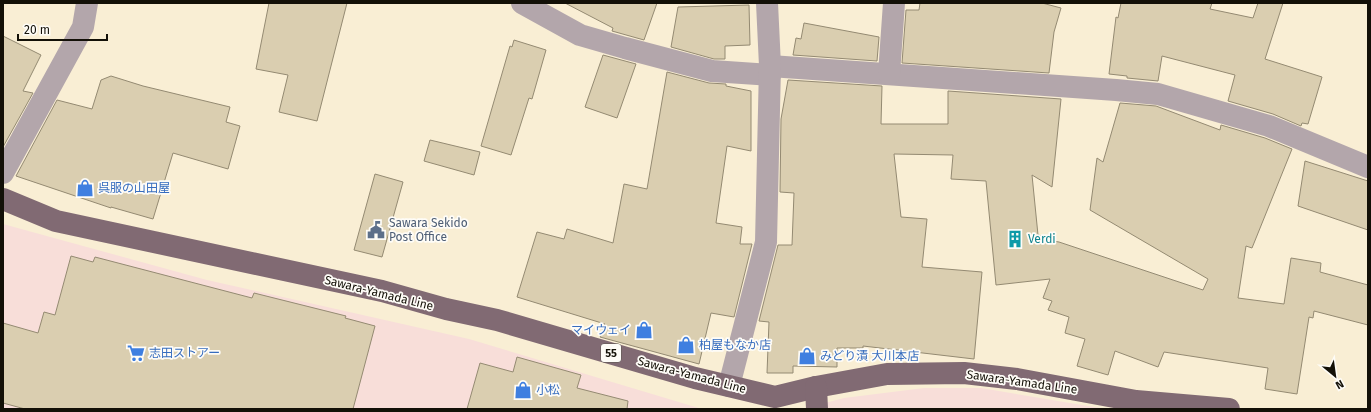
<svg xmlns="http://www.w3.org/2000/svg" width="1371" height="412" viewBox="0 0 1371 412" font-family="'Fira Sans','Noto Sans JP',sans-serif">
<style>
.commercial{fill:#f8ded9}
.building{fill:#daceb0;stroke:#948a72}
.lines{fill:none;stroke-linecap:round;stroke-linejoin:round}
.minor{stroke:#b3a6ab;stroke-width:22}
.major{stroke:#816a73;stroke-width:22}
.labels{text-anchor:middle;stroke-width:3.5;stroke-linejoin:round;paint-order:stroke}
.shield{fill:#fefcf7;stroke:#5a574f;stroke-width:1}
.shield-label{font-size:11px;font-weight:bold;fill:#131007}
.shop-label{font-size:12px;fill:#366cbe;stroke:#fefcf7;text-anchor:start}
.service-label{font-size:12px;fill:#4e5e75;stroke:#fefcf7;text-anchor:start}
.culture-label{font-size:12px;fill:#0d838f;stroke:#fefcf7;text-anchor:start}
.street-label{font-size:12px;fill:#131007;stroke:#fefcf7}
</style>
<rect width="100%" height="100%" fill="#f9eed4"/>
<!-- commercial -->
<g class="commercial">
<polygon points="3,224 207,280 469,339 702,409 3,409"/>
<polygon points="924,388 981,388 1106,409 802,409 844,398"/>
</g>
<!-- building -->
<g class="building">
<polygon points="269,3 347,3 317,121 279,112 288,75 256,69"/>
<polygon points="565,3 657,3 644,40 612,31 613,28"/>
<polygon points="920,3 1042,3 1061,8 1054,32 1049,73 902,63 906,10 919,10"/>
<polygon points="1121,3 1212,3 1210,9 1253,18 1258,3 1283,3 1265,59 1322,77 1308,124 1302,123 1301,126 1273,114 1228,101 1235,75 1162,56 1158,81 1127,78 1127,76 1109,74 1116,17 1118,18"/>
<polygon points="749,5 750,45 725,46 725,59 714,59 671,47 678,7"/>
<polygon points="804,23 879,37 877,61 793,55 796,38 801,39"/>
<polygon points="3,36 41,55 23,91 33,93 3,147"/>
<polygon points="514,40 546,50 532,99 529,98 511,155 481,146 510,46 512,47"/>
<polygon points="603,55 636,64 617,118 585,107"/>
<polygon points="667,72 709,83 726,84 726,86 751,91 751,151 727,146 716,223 742,227 740,244 752,244 734,317 711,313 699,364 600,337 605,324 517,297 537,232 564,239 567,229 613,243 624,184 647,189"/>
<polygon points="111,76 143,86 230,107 226,122 240,126 228,169 173,153 153,219 111,207 111,208 16,176 57,100 92,109 101,80"/>
<polygon points="788,80 882,86 881,124 948,124 948,91 1061,99 1052,187 1032,175 1038,235 1046,237 1046,240 1059,242 1203,290 1208,279 1090,210 1097,158 1103,162 1120,103 1156,106 1220,130 1221,125 1265,138 1292,149 1252,248 1246,246 1238,298 1284,304 1291,258 1321,263 1320,272 1368,285 1368,325 1314,311 1313,318 1309,317 1297,394 1265,389 1268,368 1164,352 1158,367 1115,351 1108,375 1077,366 1085,339 1065,333 1069,317 1048,310 1052,301 1043,298 1050,279 996,285 986,181 951,179 953,155 894,154 901,217 927,219 922,267 982,272 974,359 863,346 863,348 837,348 837,367 793,366 793,373 767,373 769,322 759,321 778,245 792,245 794,193 780,192 781,119"/>
<polygon points="430,140 480,152 474,175 424,161"/>
<polygon points="1305,161 1368,181 1368,230 1298,206"/>
<polygon points="375,174 403,182 382,257 354,250"/>
<polygon points="71,256 93,262 95,257 252,298 254,293 346,316 345,318 375,326 353,409 25,409 3,403 3,323 38,333 44,312 55,315"/>
<polygon points="517,357 581,375 577,388 628,401 627,409 467,409 480,363 513,372"/>
</g>
<g class="lines">
<!-- minor -->
<g class="minor">
<polyline points="522,3 580,35 625,48 712,71 770,75"/>
<polyline points="770,66 1116,90 1158,94 1269,126 1368,167"/>
<polyline points="889,74 894,3"/>
<polyline points="3,173 83,27 87,3"/>
<polyline points="729,386 766,242 770,66 767,3"/>
</g>
<!-- major -->
<g class="major">
<polyline points="3,199 56,221 382,291 446,309 497,320 695,378 775,397 816,387 887,374 964,373 1017,379 1136,401 1229,409"/>
<polyline points="816,387 817,409"/>
</g>
</g>
<!-- icons -->
<defs>
<g id="shop-bare" transform="scale(1.38)"><path d="M-5-2.5h2.3a2.7 3.5 0 0 1 5.4 0H5L5.5 6h-11ZM-1.5-2.5h3a1.5 2.3 0 0 0-3 0Z" fill="#3f7fe0" stroke="#fefcf7" stroke-width="2.5" paint-order="stroke"/></g>
<g id="civic-bare" transform="scale(1.38)"><path d="M-.6-6.5H3V-4.5H.6V-3L4-1V1h2V6H-6V1h2V-1L-.6-3ZM-1.2 2.5V6h2.4V2.5Z" fill="#5c6f8a" stroke="#fefcf7" stroke-width="2.5" paint-order="stroke"/></g>
<g id="building-bare" transform="scale(1.38)"><path d="M-4-6H4V6H1V3H-1V6H-4ZM-2.5-4.3h1.7v1.8h-1.7ZM.8-4.3h1.7v1.8H.8ZM-2.5-1h1.7V.8h-1.7ZM.8-1h1.7V.8H.8Z" fill="#0f9aa8" stroke="#fefcf7" stroke-width="2.5" paint-order="stroke"/></g>
<g id="supermarket-bare" transform="scale(1.38)"><path d="M-6-5.5h2.5l.6 2H6L4.5 2H-2.5L-4.4-4H-6ZM-1.5 3.2a1.3 1.3 0 1 0 .1 0ZM3 3.2a1.3 1.3 0 1 0 .1 0Z" fill="#3f7fe0" stroke="#fefcf7" stroke-width="2.5" paint-order="stroke"/></g>
</defs>
<g fill-rule="evenodd">
<use href="#shop-bare" x="85" y="188"/>
<use href="#civic-bare" x="376" y="230"/>
<use href="#building-bare" x="1015" y="239"/>
<use href="#shop-bare" x="644" y="330"/>
<use href="#shop-bare" x="686" y="345"/>
<use href="#supermarket-bare" x="136" y="353"/>
<use href="#shop-bare" x="807" y="356"/>
<use href="#shop-bare" x="523" y="390"/>
</g>
<g class="labels">
<!-- shield labels -->
<rect class="shield" x="601" y="344" width="20" height="18" rx="3"/>
<g class="shield-label">
<text x="611" y="357">55</text>
</g>
<!-- shop labels -->
<g class="shop-label">
<text x="98" y="192">呉服の山田屋</text>
<text x="631" y="334" text-anchor="end">マイウェイ</text>
<text x="699" y="349">柏屋もなか店</text>
<text x="149" y="357">志田ストアー</text>
<text x="820" y="360">みどり漬 大川本店</text>
<text x="536" y="394">小松</text>
</g>
<!-- service labels -->
<g class="service-label">
<text x="389" y="227">Sawara Sekido<tspan x="389" dy="14">Post Office</tspan></text>
</g>
<!-- culture labels -->
<g class="culture-label">
<text x="1028" y="243">Verdi</text>
</g>
<!-- street labels -->
<g class="street-label">
<text transform="translate(379 293) rotate(14)" y="4">Sawara-Yamada Line</text>
<text transform="translate(692 375) rotate(15)" y="4">Sawara-Yamada Line</text>
<text transform="translate(1022 382) rotate(8)" y="4">Sawara-Yamada Line</text>
</g>
</g>
<!-- border -->
<rect width="1371" height="412" fill="none" stroke="#131007" stroke-width="8"/>
<!-- north arrow -->
<g transform="translate(1335 376) rotate(151)" stroke="#fefcf7" stroke-width="3" paint-order="stroke">
<path d="M0-3L7 15L0 10L-7 15Z" fill="#131007"/>
<text y="-6" font-size="11" font-weight="bold" text-anchor="middle" fill="#131007">N</text>
</g>
<!-- scale -->
<path d="M18 34v6h89v-6" fill="none" stroke="#131007" stroke-width="2"/>
<text x="24" y="34" font-size="12" fill="#131007" stroke="#fefcf7" stroke-width="3" paint-order="stroke">20 m</text>
</svg>
